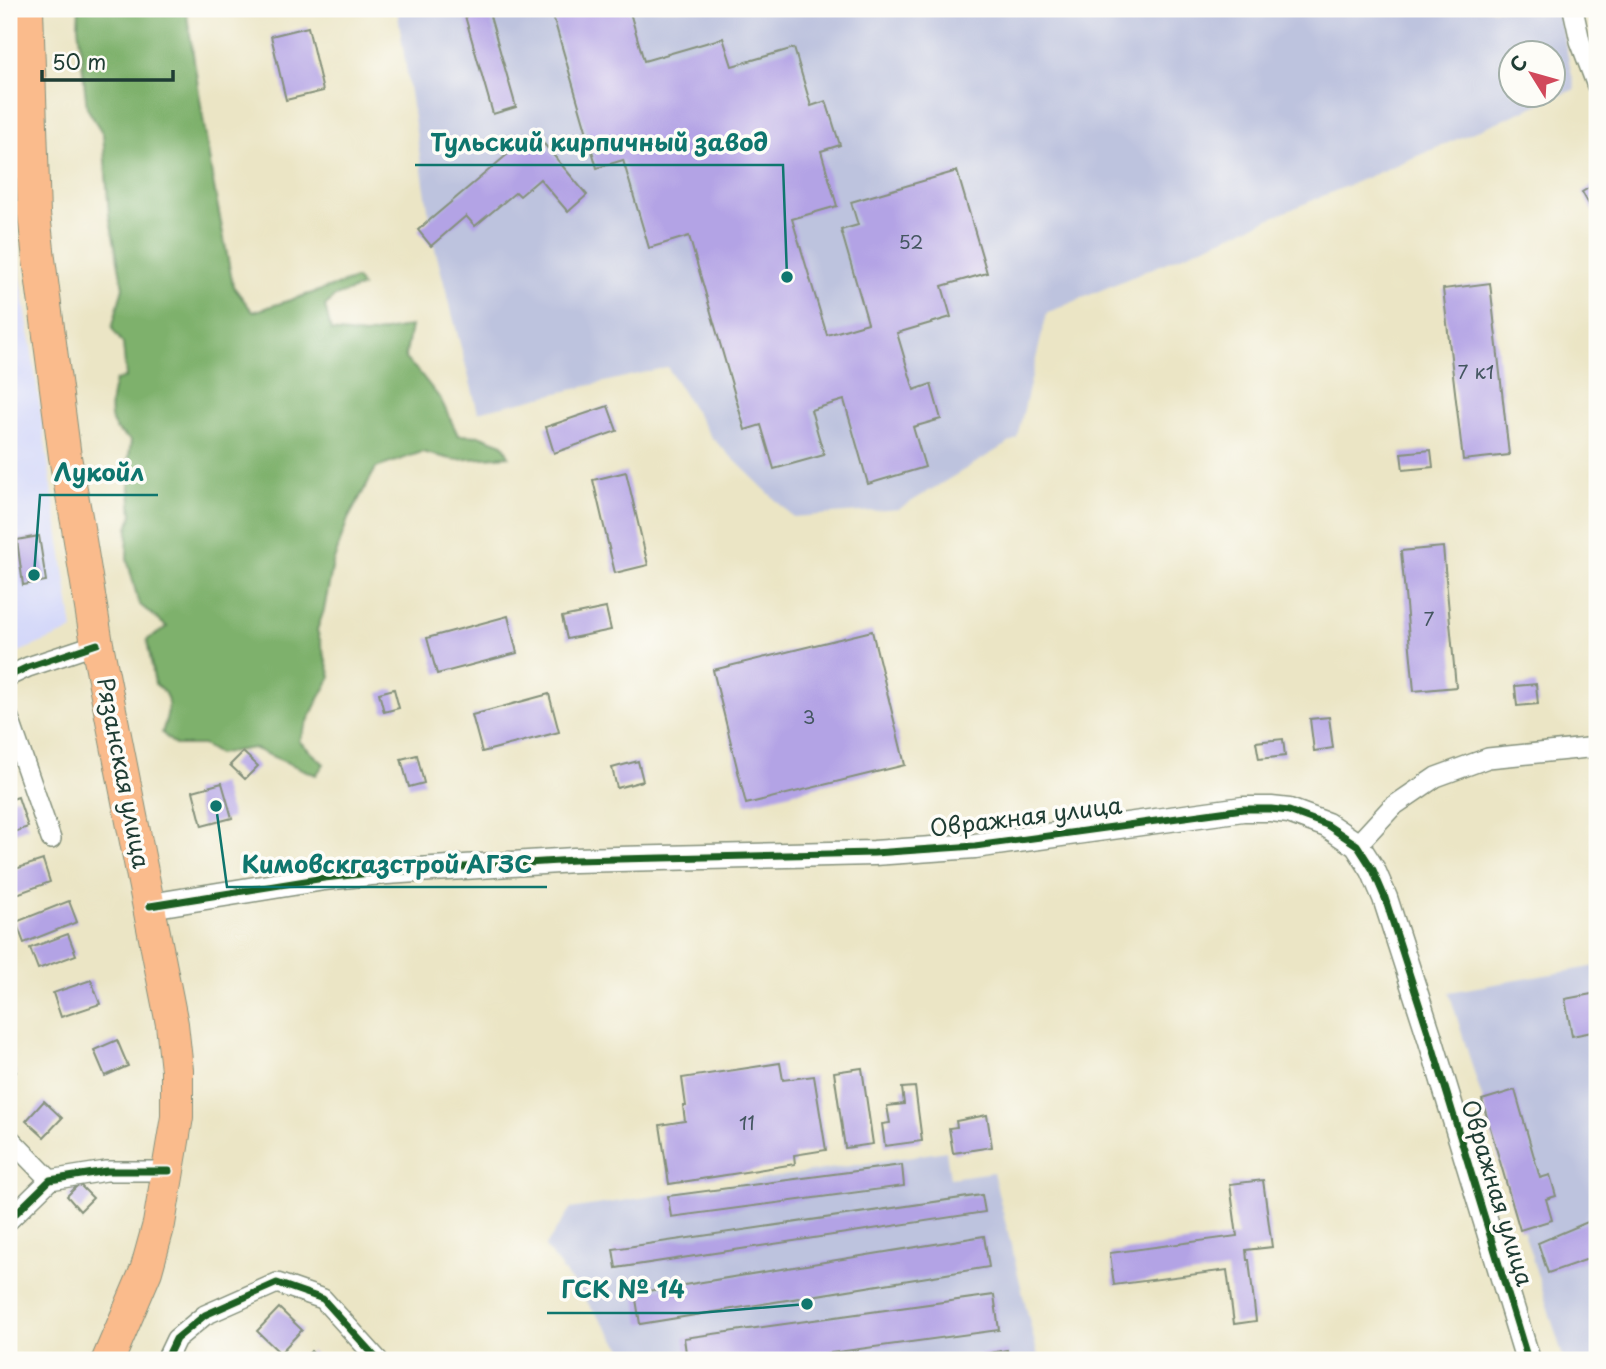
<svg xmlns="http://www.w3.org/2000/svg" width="1606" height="1369" viewBox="0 0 1606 1369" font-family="'Playpen Sans',sans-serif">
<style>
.built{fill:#d4d8f9}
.industrial{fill:#bdc3de;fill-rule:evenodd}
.forest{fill:#7eb16c;stroke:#4e7750;stroke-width:2}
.building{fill:#b3a3e5}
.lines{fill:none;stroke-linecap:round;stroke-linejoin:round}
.minor-casing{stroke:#85917c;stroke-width:22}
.tertiary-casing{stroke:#85917c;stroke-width:27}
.primary-casing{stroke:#85917c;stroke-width:34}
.minor{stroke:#fff;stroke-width:19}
.tertiary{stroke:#fff;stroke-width:24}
.primary{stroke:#fabb8c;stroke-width:32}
.cycleway-casing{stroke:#fdfcf7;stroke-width:11}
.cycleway{stroke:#1b5e20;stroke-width:7}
.labels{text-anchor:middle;stroke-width:7;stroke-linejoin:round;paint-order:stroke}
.number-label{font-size:19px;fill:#445660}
.street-label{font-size:23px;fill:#1f3d34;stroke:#fdfcf7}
.leader{fill:none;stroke:#0f766e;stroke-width:2.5}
.callout-dot{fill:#0f766e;stroke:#fdfcf7;stroke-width:2.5}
.callout-label{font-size:24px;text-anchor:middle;font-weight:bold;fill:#0f766e;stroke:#fdfcf7;stroke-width:7;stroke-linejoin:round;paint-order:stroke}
</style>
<rect width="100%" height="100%" fill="#fdfcf7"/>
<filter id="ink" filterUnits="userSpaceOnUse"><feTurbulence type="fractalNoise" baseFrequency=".0143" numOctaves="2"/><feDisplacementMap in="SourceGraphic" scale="14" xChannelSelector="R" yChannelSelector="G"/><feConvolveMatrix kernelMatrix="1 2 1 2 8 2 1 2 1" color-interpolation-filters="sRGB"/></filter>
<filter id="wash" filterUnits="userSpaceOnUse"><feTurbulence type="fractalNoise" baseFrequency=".00686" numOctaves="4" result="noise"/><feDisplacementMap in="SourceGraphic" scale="28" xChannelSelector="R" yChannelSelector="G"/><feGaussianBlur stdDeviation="1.57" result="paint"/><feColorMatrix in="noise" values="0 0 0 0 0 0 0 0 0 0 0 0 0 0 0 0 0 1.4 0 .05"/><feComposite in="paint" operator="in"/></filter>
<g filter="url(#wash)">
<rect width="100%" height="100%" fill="#ebe5c5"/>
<!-- built -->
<polygon class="built" points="9,181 17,251 73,630 9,656"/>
<!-- industrial -->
<g class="industrial">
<path d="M397,9H1558L1575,89L1047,313L1017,438L899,509L793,517L711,437L667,367L478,412L433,241ZM1512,52H1554V94H1512Z"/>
<polygon points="1597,966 1597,1360 1564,1360 1449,992"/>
<polygon points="946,1151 950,1178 993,1172 1039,1360 631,1360 545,1247 570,1209"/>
</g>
<!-- forest -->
<path class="forest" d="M79,9H186L212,176L233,286L253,312L356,279L362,287L335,296L325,306L331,331L365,335L411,326L405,359L419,372L441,400L458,435L481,436L503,444L509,456L455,460L422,452L376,468L348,519L333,563L324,610L317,630L331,677L315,706L299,741L324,764L316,775L253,748L218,754L203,745H175L162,733C168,714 175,696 155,684L147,640L167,627L139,604L127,559L128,528L132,515L128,464L131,441C127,437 120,433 116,429C107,417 111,395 115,381L126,377L123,344L112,328L123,287L109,214L103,134L87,108L78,26Z"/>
<g id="blocks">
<!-- building -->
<g class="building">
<polygon points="463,9 488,9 516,107 493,114"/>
<polygon points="551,9 629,9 644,61 723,38 732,66 794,48 811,106 826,101 840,145 821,151 837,206 792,219 827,335 868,323 841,230 858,225 851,202 957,171 987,273 942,286 951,317 897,333 914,390 931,384 941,419 913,427 925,467 868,484 844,400 811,410 824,455 774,469 761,425 745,430 689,236 649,248 623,160 597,168"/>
<polygon points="308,27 323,91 286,100 271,36"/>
<polygon points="534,132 587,195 568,212 540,179 520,196 516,192 475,226 466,216 431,246 418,230"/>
<polygon points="1597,183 1597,218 1582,192"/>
<polygon points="1490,283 1509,455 1463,460 1443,289"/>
<polygon points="608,406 617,431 554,453 546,427"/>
<polygon points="1431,450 1433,467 1403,470 1401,453"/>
<polygon points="626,472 648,565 615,573 593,480"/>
<polygon points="39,536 46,581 23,585 17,540"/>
<polygon points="1443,547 1456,687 1414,691 1401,551"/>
<polygon points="606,608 611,630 567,639 562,617"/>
<polygon points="508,616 517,653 437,674 427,638"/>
<polygon points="872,631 905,765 746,804 713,670"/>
<polygon points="1536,684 1538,704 1517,706 1515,686"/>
<polygon points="394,689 399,708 384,712 379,693"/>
<polygon points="549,694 559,732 482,752 472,715"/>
<polygon points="1329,717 1333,748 1314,751 1310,719"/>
<polygon points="1283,739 1285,756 1259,759 1256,742"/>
<polygon points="243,752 258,766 245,779 230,765"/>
<polygon points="417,755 424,783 409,787 401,759"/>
<polygon points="638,761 643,781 617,788 612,768"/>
<polygon points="222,783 232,818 202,826 193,791"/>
<polygon points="18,797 28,827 9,834 9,800"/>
<polygon points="43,860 50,882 14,895 9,881 9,871"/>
<polygon points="69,901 77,922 24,943 16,922"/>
<polygon points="68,934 76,955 38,969 30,948"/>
<polygon points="91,980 100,1004 61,1017 53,993"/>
<polygon points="1597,993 1597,1031 1572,1036 1565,999"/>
<polygon points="117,1040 128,1066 105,1076 94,1050"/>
<polygon points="780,1063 783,1080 814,1076 826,1150 794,1155 795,1164 669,1184 660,1125 685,1121 683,1106 686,1106 682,1078"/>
<polygon points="9,1066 16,1072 9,1081"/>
<polygon points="862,1068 873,1144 845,1148 834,1072"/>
<polygon points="915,1087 922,1141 885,1146 882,1124 890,1123 887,1106 904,1104 902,1088"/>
<polygon points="1515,1090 1540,1178 1550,1175 1556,1196 1546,1199 1552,1220 1520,1230 1482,1100"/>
<polygon points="44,1101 62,1118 44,1137 26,1121"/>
<polygon points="987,1115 992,1147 953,1153 949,1128 957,1127 956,1121"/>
<polygon points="902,1165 904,1186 671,1217 668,1196"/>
<polygon points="1263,1180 1272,1247 1246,1250 1247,1260 1249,1260 1256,1321 1234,1324 1227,1270 1114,1285 1110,1253 1237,1236 1230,1184"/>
<polygon points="79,1184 93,1198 80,1211 67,1196"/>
<polygon points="982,1195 985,1212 616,1268 613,1249"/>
<polygon points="1597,1218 1597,1256 1548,1273 1538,1243"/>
<polygon points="984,1236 989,1267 640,1324 635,1293"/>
<polygon points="994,1295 999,1330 779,1360 687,1360 684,1338"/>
<polygon points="279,1308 302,1330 280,1353 257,1331"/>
<polygon points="1007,1350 1009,1360 955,1360 955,1359"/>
<polygon points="311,1351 320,1360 303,1360"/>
</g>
</g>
</g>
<g filter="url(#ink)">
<use href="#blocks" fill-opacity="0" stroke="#85917c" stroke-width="2"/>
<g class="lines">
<!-- minor casing -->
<g class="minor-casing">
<g id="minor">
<polyline points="1573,9 1580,41 1597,86"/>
<polyline points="9,676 28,667 97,644"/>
<polyline points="9,718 51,839"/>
<polyline points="1357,845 1392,807 1436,777 1488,758 1597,747"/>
<polyline points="9,1138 50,1180"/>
<polyline points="9,1220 50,1180 106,1171 169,1171"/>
<polyline points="166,1360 176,1339 205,1315 277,1283 323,1299 378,1360"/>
</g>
</g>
<!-- tertiary casing -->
<g class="tertiary-casing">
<polyline id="tertiary" points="150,906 324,878 371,873 574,860 874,853 975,846 1243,809 1271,809 1289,811 1327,825 1357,845 1373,870 1385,898 1430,1038 1528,1360"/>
</g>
<!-- primary casing -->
<g class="primary-casing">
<polyline id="primary" points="27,9 34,214 39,259 65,457 77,522 97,644 172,1024 177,1070 177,1117 159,1224 146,1271 108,1360"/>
</g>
<!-- minor -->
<use href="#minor" class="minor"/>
<!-- tertiary -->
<use href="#tertiary" class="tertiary"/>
<!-- primary -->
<use href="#primary" class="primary"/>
<!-- cycleway casing -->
<g class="cycleway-casing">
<g id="cycleway">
<polyline points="9,676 28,667 97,644"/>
<polyline points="150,906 324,878 371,873 574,860 874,853 975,846 1243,809 1271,809 1289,811 1327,825 1357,845 1373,870 1385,898 1430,1038 1528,1360"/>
<polyline points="9,1220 50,1180 106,1171 169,1171"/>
<polyline points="166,1360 176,1339 205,1315 277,1283 323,1299 378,1360"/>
</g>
</g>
<!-- cycleway -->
<use href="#cycleway" class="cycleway"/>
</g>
</g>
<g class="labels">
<!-- number labels -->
<g class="number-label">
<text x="911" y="249">52</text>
<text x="1476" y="379">7 к1</text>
<text x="1429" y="626">7</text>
<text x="809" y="724">3</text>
<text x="747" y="1130">11</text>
</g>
<!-- street labels -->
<g class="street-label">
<text transform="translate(123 773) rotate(79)" y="8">Рязанская улица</text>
<text transform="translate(1026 817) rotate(-7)" y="8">Овражная улица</text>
<text transform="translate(1497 1193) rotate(73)" y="8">Овражная улица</text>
</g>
</g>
<!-- callouts -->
<path class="leader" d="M787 277L783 165H415M34 575L40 495H158M216 806L227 887H547M807 1304L698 1313H547"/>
<g class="callout-dot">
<circle cx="787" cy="277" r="7"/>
<circle cx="34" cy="575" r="7"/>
<circle cx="216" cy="806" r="7"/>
<circle cx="807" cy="1304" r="7"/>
</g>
<g class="callout-label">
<text x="599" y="151">Тульский кирпичный завод</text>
<text x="99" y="481">Лукойл</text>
<text x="387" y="873">Кимовскгазстрой АГЗС</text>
<text x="623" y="1298">ГСК № 14</text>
</g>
<!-- margin -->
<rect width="1606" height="1369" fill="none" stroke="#fdfcf7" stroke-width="35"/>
<!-- north arrow -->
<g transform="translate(1532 74) rotate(307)"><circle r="33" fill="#fdfcf7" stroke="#a4b0a9" stroke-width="2"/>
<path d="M0-5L12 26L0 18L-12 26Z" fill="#d1495b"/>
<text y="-10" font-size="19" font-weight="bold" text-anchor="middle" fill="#1f3d34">С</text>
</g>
<!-- scale -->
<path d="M42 70v10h131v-10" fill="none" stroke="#1f3d34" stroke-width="3.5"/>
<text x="52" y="70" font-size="21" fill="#1f3d34" stroke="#fdfcf7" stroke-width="5" paint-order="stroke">50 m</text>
</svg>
